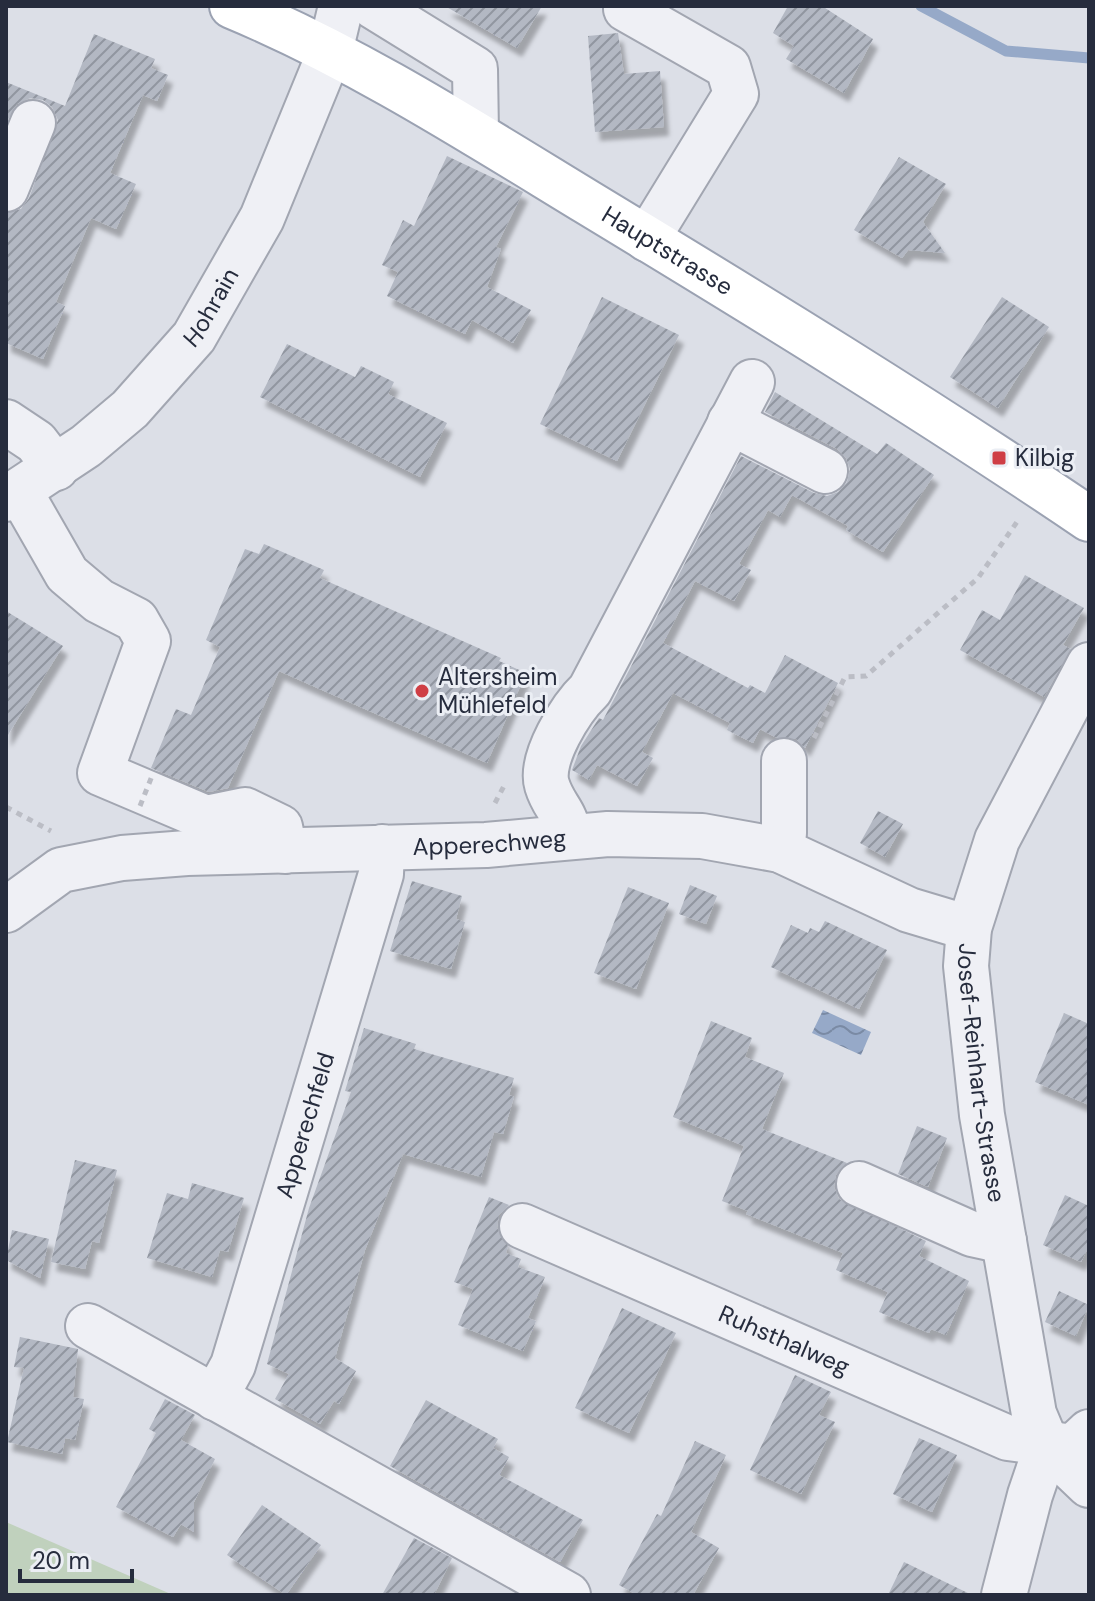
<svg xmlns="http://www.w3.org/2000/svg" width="1095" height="1601" viewBox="0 0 1095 1601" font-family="'DM Sans',sans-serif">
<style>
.grass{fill:#c0d1bd}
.water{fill:url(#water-waves)}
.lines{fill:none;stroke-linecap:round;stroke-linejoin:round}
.stream{stroke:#96a9c8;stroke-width:11}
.building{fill:url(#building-hatch);filter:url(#shadow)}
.minor-casing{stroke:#a2a6b1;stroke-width:48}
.major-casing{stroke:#9ba2b2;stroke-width:48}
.path{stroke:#bbbdc5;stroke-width:5;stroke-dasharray:6 6;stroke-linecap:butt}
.minor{stroke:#eff0f5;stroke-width:44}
.major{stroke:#fff;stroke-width:44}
.path-bridge{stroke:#bbbdc5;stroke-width:5;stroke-dasharray:6 6;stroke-linecap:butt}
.poi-dot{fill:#cf3e45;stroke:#ebeef4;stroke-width:3}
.labels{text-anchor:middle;stroke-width:6;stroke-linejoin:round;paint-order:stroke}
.street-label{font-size:24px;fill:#262c3d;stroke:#ebeef4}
.poi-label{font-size:24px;fill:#262c3d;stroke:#ebeef4;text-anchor:start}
</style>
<defs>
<pattern id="water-waves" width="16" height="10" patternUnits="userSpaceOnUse" patternTransform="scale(2)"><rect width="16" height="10" fill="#96a9c8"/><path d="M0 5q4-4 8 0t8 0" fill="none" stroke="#7a8aa4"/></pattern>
<pattern id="building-hatch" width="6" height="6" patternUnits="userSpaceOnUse" patternTransform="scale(2)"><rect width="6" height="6" fill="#b3b8c3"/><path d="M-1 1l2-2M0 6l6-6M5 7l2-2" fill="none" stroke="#9196a0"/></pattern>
<filter id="shadow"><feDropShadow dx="5" dy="9" stdDeviation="2" flood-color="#0004"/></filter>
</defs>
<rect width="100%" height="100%" fill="#dcdfe7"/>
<!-- grass -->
<polygon class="grass" points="6,1522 173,1595 6,1595"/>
<!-- water -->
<polygon class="water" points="823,1010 871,1032 861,1055 812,1033"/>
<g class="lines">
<!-- stream -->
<polyline class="stream" points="921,6 1006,51 1089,58"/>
</g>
<!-- building -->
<g class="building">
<polygon points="445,6 542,6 517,48"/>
<polygon points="788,6 822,6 873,39 844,93 786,59 794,46 773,33"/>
<polygon points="618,33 624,74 660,71 664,127 595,132 588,36"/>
<polygon points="94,34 155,59 151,68 168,75 157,101 143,95 110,173 136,184 116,229 91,218 56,302 65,306 43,359 6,343 6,213 21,209 29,198 58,120 52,107 43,100 30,98 17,104 6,123 6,82 65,106"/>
<polygon points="447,156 523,192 496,247 501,249 487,287 531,310 513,343 472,320 465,334 387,296 398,272 382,265 403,220 414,226"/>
<polygon points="899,157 946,184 923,222 945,253 908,250 902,258 854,230"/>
<polygon points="602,297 679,335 617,461 540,424"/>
<polygon points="1002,297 1049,327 998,408 950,377"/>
<polygon points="287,344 355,377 361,366 394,382 388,394 447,423 420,477 260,397"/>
<polygon points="775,392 877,454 886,443 934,475 883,552 846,530 848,526 792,495 780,517 768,510 739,564 751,570 734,601 695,581 663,643 748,688 750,685 765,693 785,655 838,683 805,748 796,739 777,738 760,729 753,743 727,730 730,723 673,693 642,752 653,758 637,786 597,765 589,780 572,770 581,746 599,718 603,720 741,456 814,493 827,496 838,492 847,482 850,469 846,458 837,449 765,412"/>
<polygon points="264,544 324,570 320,578 501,658 499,661 526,673 487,763 279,671 228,788 209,792 151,768 176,709 191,715 220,647 206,640 245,549 259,554"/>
<polygon points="1025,575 1084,608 1063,645 1071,649 1044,697 960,650 982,610 1000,620"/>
<polygon points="6,611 63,646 6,738"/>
<polygon points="878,811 903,824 885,857 860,843"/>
<polygon points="412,881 462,896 456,919 465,922 451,969 390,951"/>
<polygon points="690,885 717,896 706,924 679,914"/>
<polygon points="628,887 669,903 636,989 594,973"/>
<polygon points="825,921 887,950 859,1009 771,967 791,925 808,933 810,928 819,932"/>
<polygon points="1064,1013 1089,1024 1089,1105 1035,1082"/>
<polygon points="711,1021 752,1038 745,1057 784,1073 762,1129 847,1163 836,1175 834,1187 839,1199 926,1241 919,1256 969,1281 946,1335 931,1329 929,1333 879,1312 888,1292 836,1270 843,1253 746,1214 748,1211 722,1201 744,1146 673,1117"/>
<polygon points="364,1028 416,1044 414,1049 514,1078 509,1095 514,1097 503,1134 494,1132 481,1177 403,1154 365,1250 335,1358 356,1371 339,1404 334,1401 320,1424 275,1399 289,1374 267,1364 309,1208 351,1092 345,1091"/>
<polygon points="917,1126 947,1138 928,1187 898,1174"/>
<polygon points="75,1160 117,1170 99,1243 92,1241 85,1269 51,1262"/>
<polygon points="192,1183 244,1198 228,1252 220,1250 212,1277 147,1258 167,1193 188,1199"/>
<polygon points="1065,1195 1089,1206 1089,1246 1081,1262 1043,1245"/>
<polygon points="489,1197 509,1205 499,1215 497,1228 508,1246 506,1253 521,1259 518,1267 545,1277 528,1318 536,1321 523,1351 458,1325 473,1289 454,1282"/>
<polygon points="12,1230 49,1239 40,1278 6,1260"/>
<polygon points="1059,1291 1089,1305 1076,1336 1045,1322"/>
<polygon points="622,1308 676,1333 629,1433 575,1408"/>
<polygon points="20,1337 78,1349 73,1397 84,1399 75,1440 65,1438 62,1454 7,1442 24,1368 14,1367"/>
<polygon points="795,1375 831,1392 819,1415 835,1422 801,1494 750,1470"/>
<polygon points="165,1399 195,1415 181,1440 215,1459 194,1502 194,1532 181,1524 173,1537 116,1507 156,1433 149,1429"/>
<polygon points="426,1400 498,1439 493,1448 509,1457 499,1475 583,1520 560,1562 390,1466"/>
<polygon points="919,1438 957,1455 932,1512 893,1494"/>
<polygon points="695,1441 726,1455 691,1532 719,1548 693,1595 637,1595 619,1585 657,1514 661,1516"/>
<polygon points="262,1505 321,1545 286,1595 227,1555"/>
<polygon points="414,1538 452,1558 434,1595 382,1595"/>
<polygon points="904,1562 972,1595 888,1595"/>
</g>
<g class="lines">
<!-- minor casing -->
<g class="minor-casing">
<g id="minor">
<polyline points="373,6 475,69 476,134"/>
<polyline points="626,9 728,67 736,94 647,239"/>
<polyline points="6,189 33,123"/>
<polyline points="6,422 36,442 56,468"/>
<polyline points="730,422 825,471"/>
<polyline points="20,492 67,574 99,601 136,620 148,641 100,773 206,818 245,810 280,827 285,851"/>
<path id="s1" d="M6,499L86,446L130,409L194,337L262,218L330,52L341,6"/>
<path id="s2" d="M1089,665L997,840L969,928L966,966L982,1115L1034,1414L1047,1445L1089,1485"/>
<path d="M569,837C566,811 554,808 547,785C539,759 571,708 590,690L752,382"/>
<polyline points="780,850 784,833 784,761"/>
<path id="s3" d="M6,910L61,870L122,858L187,853L486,845L608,834L702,836L780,850L909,910L969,928"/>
<polyline points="859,1184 972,1234 1004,1241"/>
<path id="s4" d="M522,1226L1008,1438L1073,1447L1089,1432"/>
<polyline points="88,1326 568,1595"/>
<path id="s5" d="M215,1398L233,1365L381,874L382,847"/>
<polyline points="1004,1595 1030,1495 1047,1445"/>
</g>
</g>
<!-- major casing -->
<g class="major-casing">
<g id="major">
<path id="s6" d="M232,6C357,58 472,132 587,202C757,305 925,408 1089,519"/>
</g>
</g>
<!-- path -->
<g class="path">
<polyline points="814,738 845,677 866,676 978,578 1019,519"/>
<polyline points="495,803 505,784"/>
<polyline points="6,807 51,831"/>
</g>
<!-- minor -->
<use href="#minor" class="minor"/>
<!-- major -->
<use href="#major" class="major"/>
<!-- path-bridge -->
<polyline class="path-bridge" points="140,806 152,776"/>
</g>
<!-- markers -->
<g class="poi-dot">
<rect x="991" y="450" width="16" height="16" rx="4"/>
<circle cx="422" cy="691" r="8"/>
</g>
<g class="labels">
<!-- street labels -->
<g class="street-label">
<text dy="8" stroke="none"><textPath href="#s6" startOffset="500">Hauptstrasse</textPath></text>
<text dy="8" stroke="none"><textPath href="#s1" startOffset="284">Hohrain</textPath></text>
<text dy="8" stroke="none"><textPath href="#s3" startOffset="498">Apperechweg</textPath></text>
<text dy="8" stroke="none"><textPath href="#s2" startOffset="436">Josef-Reinhart-Strasse</textPath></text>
<text dy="8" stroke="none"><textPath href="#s5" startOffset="288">Apperechfeld</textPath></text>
<text dy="8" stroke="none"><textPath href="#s4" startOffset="286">Ruhsthalweg</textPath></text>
</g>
<!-- poi labels -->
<g class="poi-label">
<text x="1015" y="466">Kilbig</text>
<text x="438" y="685">Altersheim<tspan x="438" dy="28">Mühlefeld</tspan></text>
</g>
</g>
<!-- border -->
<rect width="1095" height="1601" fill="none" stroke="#262c3d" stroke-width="16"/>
<!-- scale -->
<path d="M20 1569v12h112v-12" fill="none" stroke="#262c3d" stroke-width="4"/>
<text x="32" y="1569" font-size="24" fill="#262c3d" stroke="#ebeef4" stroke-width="6" paint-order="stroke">20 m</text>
</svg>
